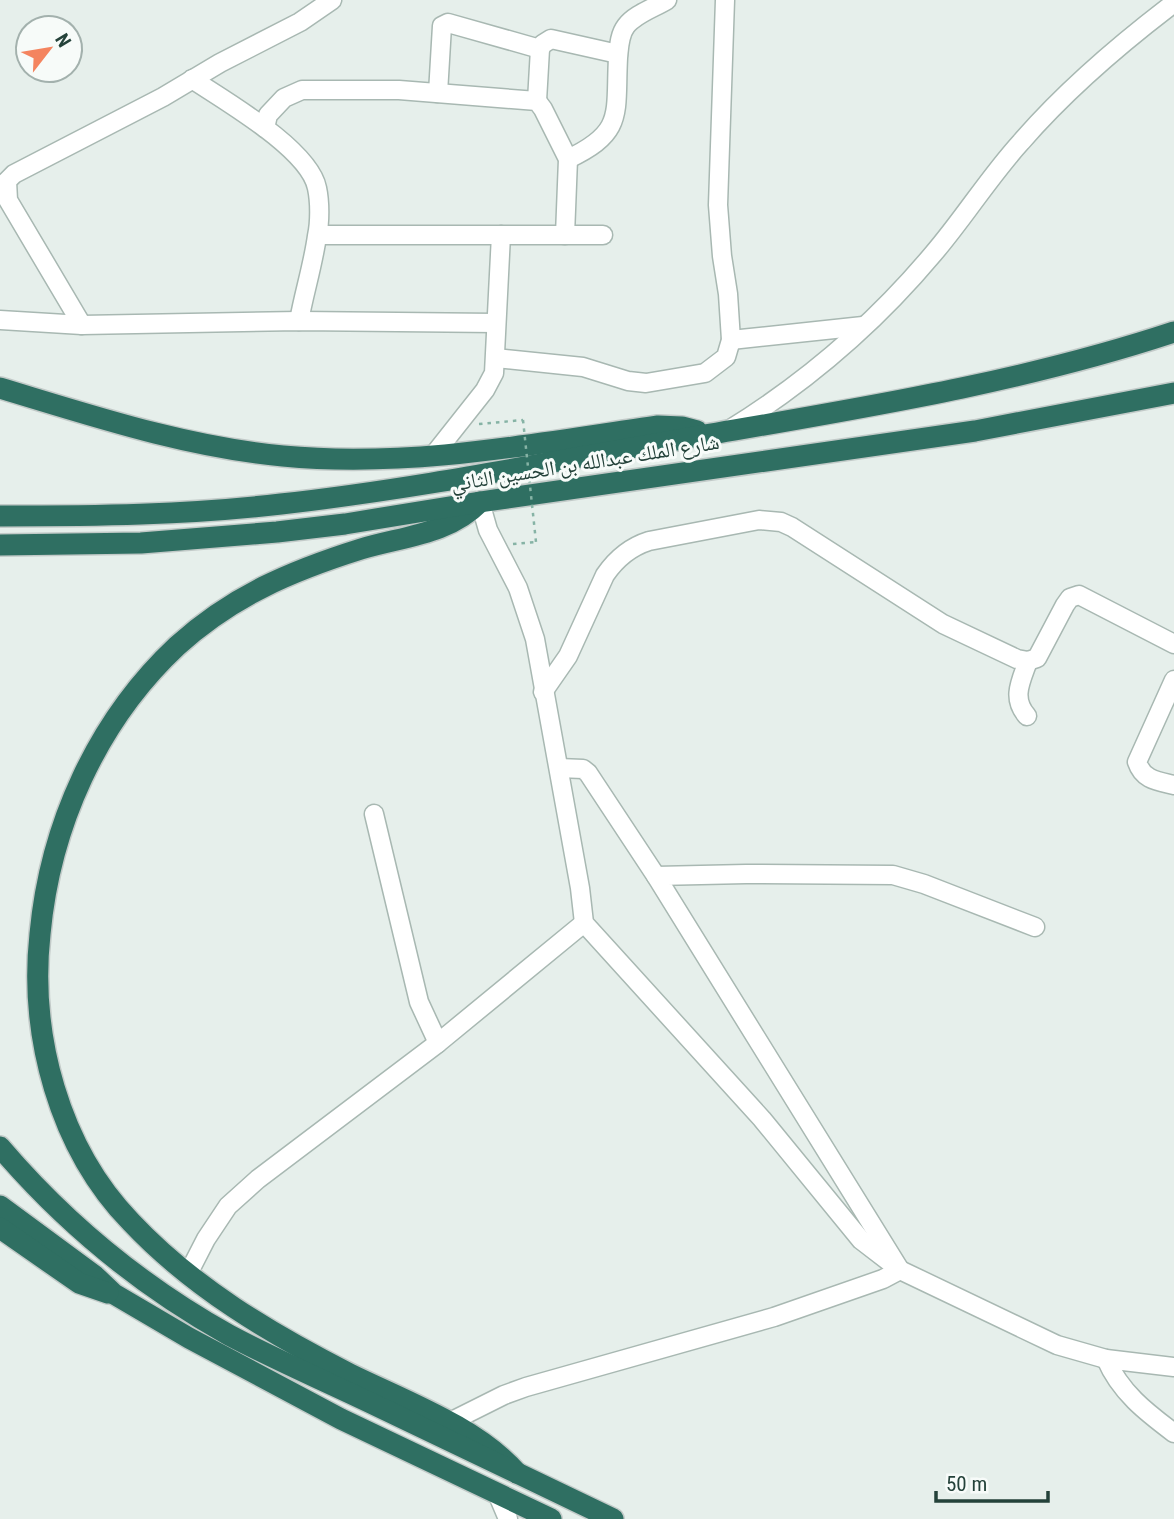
<svg xmlns="http://www.w3.org/2000/svg" width="1174" height="1519" viewBox="0 0 1174 1519" font-family="'Roboto Condensed','Noto Naskh Arabic',sans-serif">
<style>
.lines{fill:none;stroke-linecap:round;stroke-linejoin:round}
.minor-casing{stroke:#a8b8b2;stroke-width:21}
.highway-casing{stroke:#c2cac8;stroke-width:24}
.path{stroke:#86b3a5;stroke-width:2.5;stroke-dasharray:3.5 5;stroke-linecap:butt}
.minor{stroke:#fff;stroke-width:18}
.highway{stroke:#2f6f62;stroke-width:21}
.path-bridge{stroke:#86b3a5;stroke-width:2.5;stroke-dasharray:3.5 5;stroke-linecap:butt}
.labels{text-anchor:middle;stroke-width:6;stroke-linejoin:round;paint-order:stroke}
.street-label{font-size:21px;fill:#24423a;stroke:#f7fbf9}
</style>
<rect width="100%" height="100%" fill="#e6efeb"/>
<g class="lines">
<!-- minor casing -->
<g class="minor-casing">
<g id="minor">
<path d="M192,79C225,101 309,149 317,188C320,202 320,222 317,236C313,265 304,293 299,321"/>
<polyline points="438,93 442,26 448,23 540,49"/>
<polyline points="537,101 540,49 543,44 551,39 618,54"/>
<polyline points="265,128 268,115 284,98 302,90 399,90 537,101 543,109 568,159 565,235"/>
<path d="M568,159C625,132 615,114 618,58C619,48 619,35 626,26C635,14 654,8 667,0"/>
<polyline points="318,235 603,235"/>
<polyline points="0,320 82,325 299,321 496,323"/>
<polyline points="82,325 8,200 7,181 14,174 163,97 220,63 300,22 332,0"/>
<polyline points="731,340 863,326"/>
<polyline points="496,358 583,367 628,381 646,383 705,373 726,357 731,340 728,294 722,256 718,205 725,0"/>
<path d="M729,430C805,383 876,322 933,254C964,218 989,177 1021,142C1066,90 1120,44 1174,3"/>
<polyline points="432,457 485,390 494,373 501,235"/>
<polyline points="480,502 488,530 518,588 535,639 580,888 584,923 762,1119 861,1240 900,1270 1057,1345 1106,1359 1174,1367"/>
<path d="M1174,680L1137,762C1143,780 1157,781 1174,785"/>
<path d="M543,692L568,656L605,575C616,559 630,547 649,541L759,520L781,522L792,527L943,624L1017,659L1028,661L1037,658L1065,605L1070,598L1079,595L1174,644"/>
<path d="M1027,716C1011,698 1021,681 1028,661"/>
<polyline points="559,768 583,769 588,773 656,876"/>
<polyline points="374,814 419,1002 438,1043"/>
<polyline points="188,1274 206,1239 228,1206 258,1179 438,1043 584,923"/>
<path d="M1106,1359C1120,1392 1146,1412 1174,1433"/>
<polyline points="448,1423 504,1395 526,1387 774,1317 883,1279 900,1270 656,876 746,874 893,875 924,884 1035,927"/>
<polyline points="497,1493 508,1519"/>
</g>
</g>
<!-- highway casing -->
<g class="highway-casing">
<g id="highway">
<path d="M0,388C93,416 186,447 283,456C409,468 534,444 658,426L682,427L697,431"/>
<path d="M480,502C447,535 404,536 361,549C291,571 232,596 177,646C97,721 50,826 40,934C29,1035 59,1148 131,1222C192,1287 271,1334 350,1374C405,1401 477,1427 517,1473"/>
<path d="M0,516C94,516 188,515 281,504C416,489 549,462 683,439C848,410 1014,385 1174,332"/>
<polyline points="0,545 141,543 277,532 345,524 480,502 975,431 1174,393"/>
<path d="M0,1147C64,1222 143,1287 229,1335C276,1360 325,1381 373,1404C453,1443 533,1481 613,1519"/>
<polyline points="0,1206 95,1276 114,1294 189,1338 341,1419 551,1519"/>
<polyline points="0,1228 79,1283 108,1293"/>
</g>
</g>
<!-- path -->
<g class="path">
<polyline points="479,424 523,420"/>
<polyline points="513,544 536,542"/>
</g>
<!-- minor -->
<use href="#minor" class="minor"/>
<!-- highway -->
<use href="#highway" class="highway"/>
<!-- path-bridge -->
<polyline class="path-bridge" points="523,420 536,542"/>
</g>
<g class="labels">
<!-- street labels -->
<g class="street-label">
<text transform="translate(585 463) rotate(-9)" y="7">شارع الملك عبدالله بن الحسين الثاني</text>
</g>
</g>
<!-- north arrow -->
<g transform="translate(49 49) rotate(59)"><circle r="33" fill="#f7fbf9" stroke="#a3b1ad" stroke-width="2"/>
<path d="M0-5L12 26L0 18L-12 26Z" fill="#f4845f"/>
<text y="-10" font-size="19" font-weight="bold" text-anchor="middle" fill="#24423a">N</text>
</g>
<!-- scale -->
<path d="M936 1491v10h112v-10" fill="none" stroke="#24423a" stroke-width="3.5"/>
<text x="946" y="1491" font-size="21" fill="#24423a" stroke="#f7fbf9" stroke-width="5" paint-order="stroke">50 m</text>
</svg>
